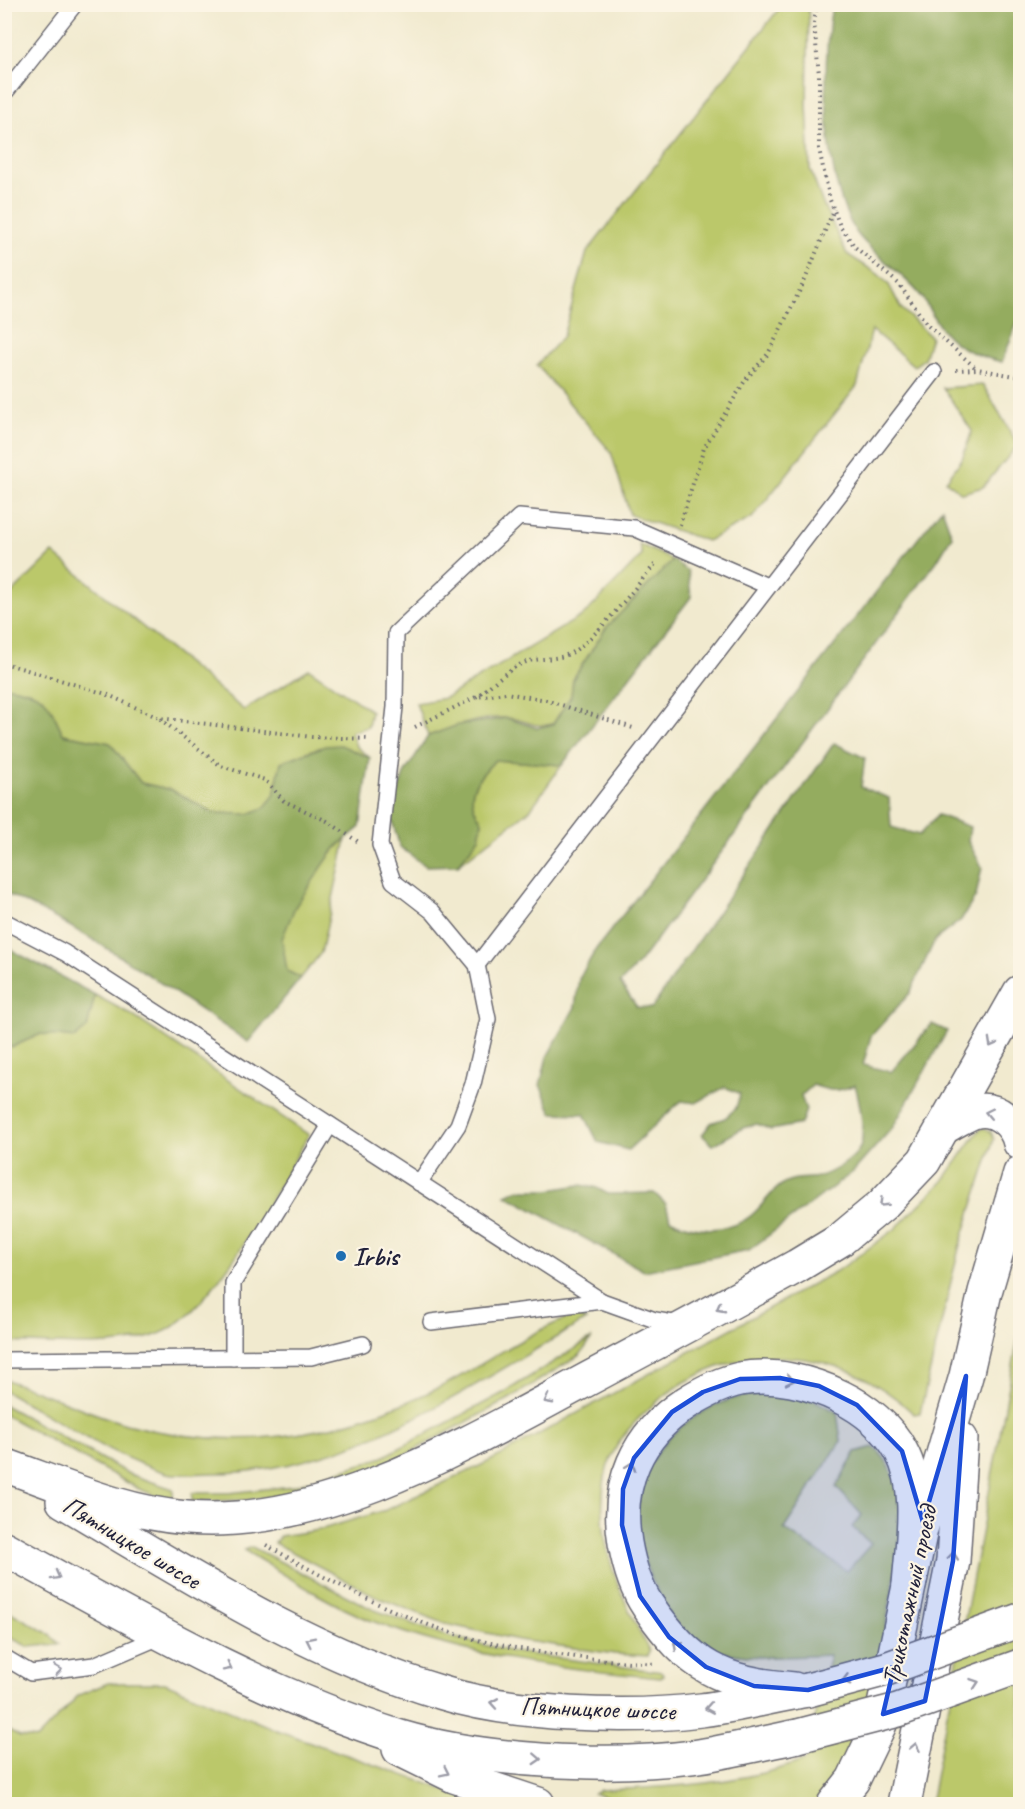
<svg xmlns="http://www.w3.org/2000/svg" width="1025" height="1809" viewBox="0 0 1025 1809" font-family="Caveat,sans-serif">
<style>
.green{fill:#bbc86a;stroke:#6e7552;stroke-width:1.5}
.forest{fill:#94ac5e;stroke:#5b674c;stroke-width:1.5}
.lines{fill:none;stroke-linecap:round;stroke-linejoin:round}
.service-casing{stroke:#6a686f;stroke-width:18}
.secondary-casing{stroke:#6a686f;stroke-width:36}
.primary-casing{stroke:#6a686f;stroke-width:36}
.path{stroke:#6a686f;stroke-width:4;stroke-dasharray:1.5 4.5;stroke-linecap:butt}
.service{stroke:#fff;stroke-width:15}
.secondary{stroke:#fff;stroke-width:33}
.primary{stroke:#fff;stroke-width:33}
.primary-bridge-casing{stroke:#6a686f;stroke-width:36;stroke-linecap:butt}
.primary-bridge{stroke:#fff;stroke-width:33}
.oneway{stroke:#9c9ca7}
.marked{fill:#1d4ed8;fill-opacity:0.2;stroke:#1d4ed8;stroke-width:4.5;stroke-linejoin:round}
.poi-dot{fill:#1f6fb2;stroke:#fcf5e5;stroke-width:2}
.labels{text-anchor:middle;stroke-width:4.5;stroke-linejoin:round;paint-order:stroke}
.poi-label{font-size:26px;font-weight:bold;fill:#22223b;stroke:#fcf5e5;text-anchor:start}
.street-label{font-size:26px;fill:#22223b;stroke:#fcf5e5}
</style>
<rect width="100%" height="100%" fill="#fcf5e5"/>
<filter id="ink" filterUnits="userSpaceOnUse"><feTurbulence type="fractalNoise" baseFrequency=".0167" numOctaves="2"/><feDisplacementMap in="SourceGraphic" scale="12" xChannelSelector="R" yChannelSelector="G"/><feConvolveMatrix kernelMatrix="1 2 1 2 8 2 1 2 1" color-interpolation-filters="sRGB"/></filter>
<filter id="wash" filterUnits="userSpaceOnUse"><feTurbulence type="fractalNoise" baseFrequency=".008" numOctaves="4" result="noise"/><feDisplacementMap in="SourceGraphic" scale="24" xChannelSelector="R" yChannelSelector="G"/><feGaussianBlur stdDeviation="1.35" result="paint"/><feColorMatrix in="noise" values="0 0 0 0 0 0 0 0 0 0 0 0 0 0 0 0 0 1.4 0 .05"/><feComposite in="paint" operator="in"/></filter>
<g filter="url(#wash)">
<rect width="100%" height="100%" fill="#f1eacf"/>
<!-- green -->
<g class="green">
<polygon points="782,5 809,5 807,103 810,169 823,204 847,254 878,274 889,285 901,308 931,337 924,359 914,366 872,330 857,386 752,518 707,541 630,515 611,452 537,365 563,336 587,252"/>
<polygon points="983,385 1018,445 983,487 962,493 946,481 962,459 972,431 943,388"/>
<path d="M639,544L673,560L606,628L573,679L571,696L553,724C531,729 527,719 507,718C483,716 450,728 428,736L416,703L445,698L585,614L642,555Z"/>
<path d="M53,553L244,710L309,669L371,711L368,727L351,732L356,746L370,758C326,739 324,746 281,762L274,796L264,808L248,814L213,813L172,790L141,783L110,743L63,734C45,696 47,694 5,686L4,601Z"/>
<path d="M495,760L562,765L530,810L458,865L479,838L482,822C462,795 475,782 495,760Z"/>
<path d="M346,839L321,953L301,978L287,971C285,962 281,948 282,938C286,914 327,855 346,839Z"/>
<path d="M95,995L130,1014L309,1135C279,1185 212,1315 159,1334C115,1351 51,1343 5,1342L4,1045L12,1047L41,1034L75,1038L87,1028Z"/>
<path d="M985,1128L991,1132L994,1139L959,1248L920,1413L914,1414C841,1343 732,1337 654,1404C631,1424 611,1446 605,1477C594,1542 620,1595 649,1650L648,1656L615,1654L519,1640L446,1624L379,1598L275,1543L280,1536L319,1530L386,1510L490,1461L840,1269L895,1229L943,1181L980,1129Z"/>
<path d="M577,1315L586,1320C470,1386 352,1473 212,1473C199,1473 180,1476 167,1473C112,1457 55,1419 5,1391L6,1380C46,1393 85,1412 126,1424C234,1453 331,1438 432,1391C481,1368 525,1332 577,1315Z"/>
<polygon points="1020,1328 1020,1451 1018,1473 1020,1478 1020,1749 1012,1804 930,1804"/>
<polygon points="592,1338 580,1355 509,1399 387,1465 293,1493 248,1500 192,1501 192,1493 229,1493 293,1486 383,1457 505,1392"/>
<path d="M779,1394L814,1400L837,1412L841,1441L784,1529L847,1571L871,1544L852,1527L862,1515L836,1487L856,1452L873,1447C891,1459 901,1491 901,1511C903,1540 896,1569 891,1597C882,1647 874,1700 855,1747C848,1766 831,1789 818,1804H634L594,1794L600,1790C669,1787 740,1785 805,1760L830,1655C789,1657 731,1662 695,1642C676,1631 667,1608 657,1590C612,1508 645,1428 734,1398C747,1394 765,1395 779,1394Z"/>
<polygon points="4,1405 129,1474 173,1489 173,1498 159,1497 139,1489 5,1415"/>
<path d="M252,1547L372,1609L443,1635L513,1652L662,1672L663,1675L661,1678C563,1669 464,1657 372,1621C327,1603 285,1575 244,1550Z"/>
<polygon points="5,1609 46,1632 60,1644 29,1647 5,1635"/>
<polygon points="108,1683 165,1683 279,1731 485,1804 5,1804 5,1729 20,1737 37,1739 79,1695"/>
</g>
<!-- forest -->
<g class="forest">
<path d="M832,5H1020V315L1002,362C980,357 957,349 943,331C934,320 929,307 921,296C904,274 870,252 856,232C822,178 822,66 832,5Z"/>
<path d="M942,508L952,536L937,561L640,962L620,983L637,1007L652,1008L834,743L865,758L861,787L889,798L891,827L919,835L938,815L970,827L968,841L982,867L976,896L961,920L935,940L910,993L871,1036L863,1065L891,1072L932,1024L947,1031L893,1127L853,1172L749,1250L644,1271L506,1195L517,1190H549L580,1185L595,1187L608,1194L654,1193L666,1204L670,1219C696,1233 735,1233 756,1211C766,1201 774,1188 786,1182C795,1177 808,1179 818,1177C831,1173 857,1159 861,1145C865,1131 859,1098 855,1085C837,1092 832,1092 813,1085L801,1096L806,1110L801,1124L771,1130L757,1124L743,1128L713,1145L702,1135L711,1123L725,1118L736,1108L740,1094L725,1087L696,1103L681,1101L628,1150L598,1142L584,1114L552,1113L540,1085L547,1057L575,1007L579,979L596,949Z"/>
<path d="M673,560L688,571L691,597L562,765L495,760C475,782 462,795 482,821L479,838L458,865L426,866L400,847L390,814L404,774L428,736L458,725L507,718L537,728L553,724L571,696L573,679L606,628Z"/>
<path d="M5,686C48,694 45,696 63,734L110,743L141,783L172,790L213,813L248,814L264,808L274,796L281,762L325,746L341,745L370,758L360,827L335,848L295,907L282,939L287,971L301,978L248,1042C169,989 91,932 5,893Z"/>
<polygon points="4,946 95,995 87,1028 75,1038 41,1034 12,1047 5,1045"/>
</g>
</g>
<g filter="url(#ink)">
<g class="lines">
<!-- service casing -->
<g class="service-casing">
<g id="service">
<polyline points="4,94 75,4"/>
<polyline points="4,921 65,953 602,1301"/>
<polyline points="477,965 934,372"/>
<polyline points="419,1183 458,1125 473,1084 488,1019 477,965 433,912 393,881 380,845 395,707 396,633 519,517 634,528 767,586"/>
<polyline points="431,1322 602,1301 655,1320 679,1324"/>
<polyline points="233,1358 233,1283 330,1125"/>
<polyline points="4,1360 311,1357 363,1344"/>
<polyline points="4,1657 31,1673 94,1665 162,1636"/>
</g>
</g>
<!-- secondary casing -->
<g class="secondary-casing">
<g id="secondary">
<path d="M946,1126C956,1121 967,1113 977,1111C997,1107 1016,1124 1020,1143"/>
<path d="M794,1689C721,1683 690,1667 648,1606C635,1587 629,1566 625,1543C615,1485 637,1435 686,1403C702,1393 721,1383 740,1379C773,1373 811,1382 841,1397C864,1408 889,1428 901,1451C922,1489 912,1543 909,1585"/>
<polyline points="834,1804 853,1780 880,1724 921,1529 966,1376 985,1292 1020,1173"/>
<polyline points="904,1804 953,1561 961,1439"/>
</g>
</g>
<!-- primary casing -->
<g class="primary-casing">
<g id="primary">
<path d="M4,1465C64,1486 124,1513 187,1518C319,1529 461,1447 573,1387C648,1347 723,1307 797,1266L840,1240L882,1205L924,1161L1020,992"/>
<path d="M63,1501C185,1573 306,1652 443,1693C514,1715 628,1719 701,1710C737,1706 773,1696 808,1690"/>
<path d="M4,1548C132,1618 259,1693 400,1737C480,1761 608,1768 692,1757C727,1752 763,1743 798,1736"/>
<polyline points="399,1749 454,1776 538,1804"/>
</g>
</g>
<!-- path -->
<g class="path">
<polyline points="817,4 814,23 819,75 819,149 830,200 840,226 855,247 899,284 928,326 977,369"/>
<polyline points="956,370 977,369 1020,377"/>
<polyline points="680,525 704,448 746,379 768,354 805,280 834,209"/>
<polyline points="4,663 106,694 159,718 312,737 371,739"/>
<path d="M476,697C492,685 507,669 526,662C540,657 556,661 571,653C598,637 635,587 657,562"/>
<polyline points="160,719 221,766 265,780 284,801 327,821 360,843"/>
<polyline points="415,727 476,697 506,693 546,700 633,728"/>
<path d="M266,1545C323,1577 381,1609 443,1630C510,1652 586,1659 656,1664"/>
</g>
<!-- service -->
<use href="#service" class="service"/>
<!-- secondary -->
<use href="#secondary" class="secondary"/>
<!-- primary -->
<use href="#primary" class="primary"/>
<!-- primary-bridge casing -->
<g class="primary-bridge-casing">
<g id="primary-bridge">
<polyline points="808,1690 886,1669 1020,1620"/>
<polyline points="798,1736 898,1710 1020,1666"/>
</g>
</g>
<!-- primary-bridge -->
<use href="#primary-bridge" class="primary-bridge"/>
</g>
<!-- one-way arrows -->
<defs><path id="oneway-chevron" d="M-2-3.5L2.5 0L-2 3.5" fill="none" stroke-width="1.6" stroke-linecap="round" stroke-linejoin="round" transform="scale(1.5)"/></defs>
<g class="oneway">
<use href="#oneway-chevron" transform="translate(992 1043) rotate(119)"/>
<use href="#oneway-chevron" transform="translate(989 1113) rotate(-168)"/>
<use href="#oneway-chevron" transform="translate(883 1203) rotate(136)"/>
<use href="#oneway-chevron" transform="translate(720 1308) rotate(152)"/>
<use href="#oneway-chevron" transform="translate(790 1380) rotate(12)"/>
<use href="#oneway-chevron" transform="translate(548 1400) rotate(152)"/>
<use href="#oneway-chevron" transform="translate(631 1466) rotate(-70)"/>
<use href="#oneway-chevron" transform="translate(953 1556) rotate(-84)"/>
<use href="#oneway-chevron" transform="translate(56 1576) rotate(29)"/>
<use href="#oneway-chevron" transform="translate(310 1641) rotate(-154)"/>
<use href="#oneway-chevron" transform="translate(677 1645) rotate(-139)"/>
<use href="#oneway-chevron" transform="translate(228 1667) rotate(27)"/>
<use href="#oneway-chevron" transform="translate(58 1670) rotate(-8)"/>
<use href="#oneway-chevron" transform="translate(846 1680) rotate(165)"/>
<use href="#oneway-chevron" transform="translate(975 1683) rotate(-19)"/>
<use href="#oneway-chevron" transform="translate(494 1703) rotate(-170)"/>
<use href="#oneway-chevron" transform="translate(709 1708) rotate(170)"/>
<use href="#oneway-chevron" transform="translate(915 1747) rotate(-79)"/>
<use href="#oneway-chevron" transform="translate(537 1759) rotate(3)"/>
<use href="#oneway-chevron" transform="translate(445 1772) rotate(26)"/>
</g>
</g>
<!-- marked area -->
<path class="marked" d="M966,1376L953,1561L925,1701L883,1714L894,1667L808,1690L754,1686L706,1667L669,1637L640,1596L622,1525L623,1489L634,1458L672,1412L703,1392L740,1379L780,1378L819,1386L857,1405L902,1451L923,1522Z"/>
<!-- markers -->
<circle class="poi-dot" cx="341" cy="1256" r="6"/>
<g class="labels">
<!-- poi labels -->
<g class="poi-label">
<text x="353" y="1265">Irbis</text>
</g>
<!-- street labels -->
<g class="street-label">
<text transform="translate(132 1542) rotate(31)" y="9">Пятницкое шоссе</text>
<text transform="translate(909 1595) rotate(-78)" y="9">Трикотажный проезд</text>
<text transform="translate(598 1708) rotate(2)" y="9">Пятницкое шоссе</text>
</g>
</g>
<!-- margin -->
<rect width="1025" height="1809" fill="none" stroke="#fcf5e5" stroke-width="24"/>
</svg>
